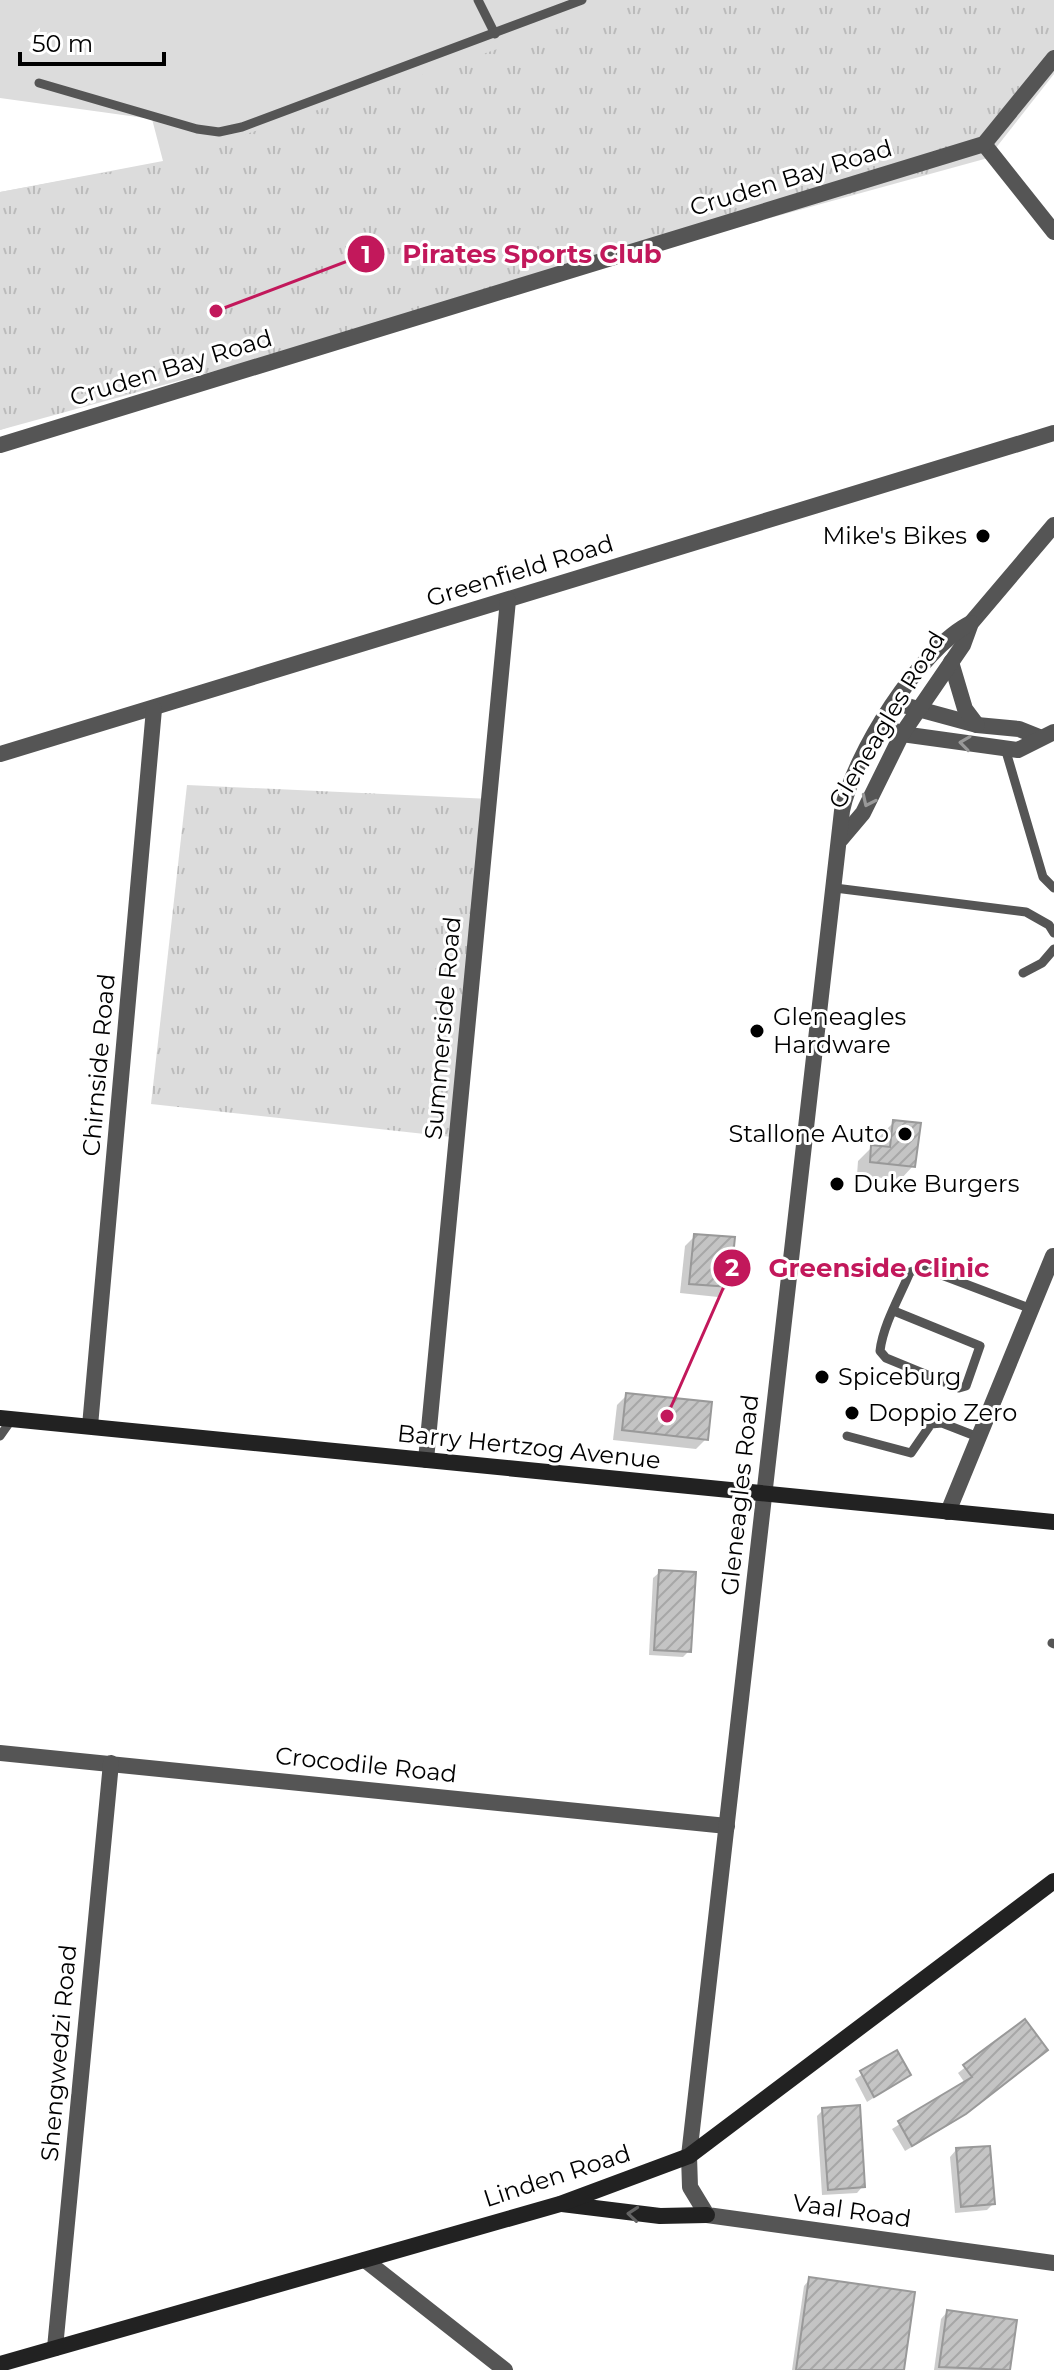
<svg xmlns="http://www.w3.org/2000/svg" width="1054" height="2370" viewBox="0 0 1054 2370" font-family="Montserrat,sans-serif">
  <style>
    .grass { fill: #dcdcdc }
    .park { fill: url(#park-tufts) }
    .shadow { fill: #0003 }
    .building { fill: url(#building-hatch); stroke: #999; stroke-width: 2 }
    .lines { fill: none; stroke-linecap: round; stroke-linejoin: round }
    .service { stroke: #555; stroke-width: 9 }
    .minor { stroke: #555; stroke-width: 16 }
    .tertiary { stroke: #555; stroke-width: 16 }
    .secondary { stroke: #222; stroke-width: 16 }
    .oneway { stroke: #999 }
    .oneway2 { stroke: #646464 }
    .poi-dot { fill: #000; stroke: #fff; stroke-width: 3 }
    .labels { text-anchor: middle; stroke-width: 6; stroke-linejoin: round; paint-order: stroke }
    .street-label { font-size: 24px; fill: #000; stroke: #fff }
    .poi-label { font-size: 24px; fill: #000; stroke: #fff; text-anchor: start }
    .leader { fill: none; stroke: #c2185b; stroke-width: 3 }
    .callout-dot { fill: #c2185b; stroke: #fff; stroke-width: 3 }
    .mark-label { font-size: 24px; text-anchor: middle; font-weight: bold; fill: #fff }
    .callout-label { font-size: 26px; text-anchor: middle; font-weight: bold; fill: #c2185b; stroke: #fff; stroke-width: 6; stroke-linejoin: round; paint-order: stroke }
  </style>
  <defs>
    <pattern id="park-tufts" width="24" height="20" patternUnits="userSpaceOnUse" patternTransform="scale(2)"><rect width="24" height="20" fill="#dcdcdc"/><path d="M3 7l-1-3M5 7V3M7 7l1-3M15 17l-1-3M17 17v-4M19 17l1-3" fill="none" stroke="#bbb"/></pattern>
    <pattern id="building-hatch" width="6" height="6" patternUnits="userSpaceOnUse" patternTransform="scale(2)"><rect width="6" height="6" fill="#c4c4c4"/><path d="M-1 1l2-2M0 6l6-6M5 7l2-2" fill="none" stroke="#a7a7a7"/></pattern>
  </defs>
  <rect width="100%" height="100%" fill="#fff"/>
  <path class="grass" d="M0 0H1054V74L0 430V192L163 161 152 119 0 98Z"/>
  <g class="park">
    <path d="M642 0H1054V74L988 158 0 430V192L164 162Z"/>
    <path d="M187 785 491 799 452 1137 151 1104Z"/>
  </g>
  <g class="shadow">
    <path d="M894 1122 913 1166 900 1180 857 1175 858 1161 872 1147 879 1148 880 1136Z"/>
    <path d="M695 1236 728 1286 718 1297 680 1293 685 1246Z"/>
    <path d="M627 1395 706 1439 696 1449 613 1440 617 1405Z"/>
    <path d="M660 1572 689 1651 683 1657 649 1655 653 1578Z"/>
    <path d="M1024 2021 1039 2056 957 2120 905 2151 892 2129 965 2083 958 2073Z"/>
    <path d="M896 2053 909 2075 867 2102 855 2079Z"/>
    <path d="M823 2110 863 2186 857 2193 822 2195 817 2116Z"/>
    <path d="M956 2150 993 2204 987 2210 955 2213 950 2157Z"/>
    <path d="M810 2279 902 2370H792L804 2286Z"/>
    <path d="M947 2312 1015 2321 1008 2370H934L941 2319Z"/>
  </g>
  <g class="building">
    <path d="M893 1120 921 1123 915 1167 870 1162 871 1145 890 1147Z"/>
    <path d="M694 1234 735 1237 730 1287 689 1284Z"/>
    <path d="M626 1393 712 1402 708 1440 622 1430Z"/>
    <path d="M659 1570 696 1572 691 1652 654 1650Z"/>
    <path d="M1025 2019 1048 2050 966 2114 912 2146 898 2121 972 2077 963 2065Z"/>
    <path d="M897 2050 911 2075 874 2097 860 2071Z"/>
    <path d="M860 2105 865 2187 828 2190 822 2108Z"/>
    <path d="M990 2146 995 2204 961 2207 956 2148Z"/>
    <path d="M809 2277 915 2292 904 2370H796Z"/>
    <path d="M947 2310 1017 2320 1010 2370 939 2367Z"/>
  </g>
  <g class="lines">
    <g class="service">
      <path d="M478 0 495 34"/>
      <path d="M39 83 197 129 219 132 242 127 582 0"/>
      <path d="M1005 748 1043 877 1054 888"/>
      <path d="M835 888 1026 912 1049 925 1054 933"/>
      <path d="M1023 973 1042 963 1054 949"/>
      <path d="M894 1311 980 1346 966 1386 959 1388 886 1358 880 1351C883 1325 900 1296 910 1272L923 1268 1029 1308"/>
      <path d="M0 1436 12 1419"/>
      <path d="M847 1436 911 1453 931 1424 942 1423 978 1437"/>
      <path d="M1052 1643 1054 1644"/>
    </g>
    <g class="minor">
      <path d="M984 144 1054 232"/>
      <path d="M0 445 984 144 1054 58"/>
      <path d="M896 703 977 725 1019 729 1039 737"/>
      <path d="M882 725 902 734 1018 750 1054 732"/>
      <path d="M0 754 1054 433"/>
      <path d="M90 1426 154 709"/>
      <path d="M426 1460 508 600"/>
      <path d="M948 1512 1053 1256"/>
      <path d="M0 1753 727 1826"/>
      <path d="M689 2156 690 2187 707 2215 1054 2263"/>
      <path d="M365 2260 505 2370"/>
      <path d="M55 2348 111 1763"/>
    </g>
    <g class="tertiary">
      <path d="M951 662 965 709 977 725"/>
      <path d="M841 839 863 813 902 734 963 645 971 623 1054 525"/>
      <path d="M689 2156 842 811C853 756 920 648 971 623"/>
    </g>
    <g class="secondary">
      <path d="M0 1418 1054 1522"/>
      <path d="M562 2204 660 2216 707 2215"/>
      <path d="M0 2364 560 2204 689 2156 1054 1881"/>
    </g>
  </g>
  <defs><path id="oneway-chevron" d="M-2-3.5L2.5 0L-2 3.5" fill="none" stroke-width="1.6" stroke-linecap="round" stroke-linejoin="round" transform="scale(2)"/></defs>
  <g class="oneway">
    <use href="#oneway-chevron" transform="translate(965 743) rotate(-172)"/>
    <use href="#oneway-chevron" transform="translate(868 801) rotate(115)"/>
  </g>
  <use class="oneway2" href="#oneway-chevron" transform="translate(633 2214) rotate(-175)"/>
  <g class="poi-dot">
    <circle cx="983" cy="536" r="8"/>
    <circle cx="757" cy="1031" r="8"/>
    <circle cx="905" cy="1134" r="8"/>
    <circle cx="837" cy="1184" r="8"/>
    <circle cx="822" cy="1377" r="8"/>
    <circle cx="852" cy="1413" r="8"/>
  </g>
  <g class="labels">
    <g class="street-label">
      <text transform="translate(791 178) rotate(-17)" y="8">Cruden Bay Road</text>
      <text transform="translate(171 368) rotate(-17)" y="8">Cruden Bay Road</text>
      <text transform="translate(520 571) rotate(-17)" y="8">Greenfield Road</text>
      <text transform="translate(887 720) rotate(-59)" y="8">Gleneagles Road</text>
      <text transform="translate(443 1028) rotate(-85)" y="8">Summerside Road</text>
      <text transform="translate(99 1065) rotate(-85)" y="8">Chirnside Road</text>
      <text transform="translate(529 1447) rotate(6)" y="8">Barry Hertzog Avenue</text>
      <text transform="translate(740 1495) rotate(-84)" y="8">Gleneagles Road</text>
      <text transform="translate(366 1765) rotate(6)" y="8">Crocodile Road</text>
      <text transform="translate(59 2053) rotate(-85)" y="8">Shengwedzi Road</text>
      <text transform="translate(557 2176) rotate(-18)" y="8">Linden Road</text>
      <text transform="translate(852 2211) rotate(8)" y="8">Vaal Road</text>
    </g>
    <g class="poi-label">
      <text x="967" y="544" text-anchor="end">Mike's Bikes</text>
      <text x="773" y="1025">Gleneagles<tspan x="773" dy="28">Hardware</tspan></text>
      <text x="889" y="1142" text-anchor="end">Stallone Auto</text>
      <text x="853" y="1192">Duke Burgers</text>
      <text x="838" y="1385">Spiceburg</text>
      <text x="868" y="1421">Doppio Zero</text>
    </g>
  </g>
  <path class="leader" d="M216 311L366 254M667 1416L732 1268"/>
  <g class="callout-dot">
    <circle cx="216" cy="311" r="8"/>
    <circle cx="667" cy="1416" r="8"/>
    <circle cx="366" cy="254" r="20"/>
    <circle cx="732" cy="1268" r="20"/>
  </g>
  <g class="mark-label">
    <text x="366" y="263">1</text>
    <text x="732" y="1276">2</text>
  </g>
  <g class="callout-label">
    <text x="532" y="263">Pirates Sports Club</text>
    <text x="879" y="1277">Greenside Clinic</text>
  </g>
  <path d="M20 52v12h144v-12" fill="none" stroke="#000000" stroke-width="4"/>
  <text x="32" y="52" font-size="24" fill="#000000" stroke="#ffffff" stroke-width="6" paint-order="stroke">50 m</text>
</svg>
